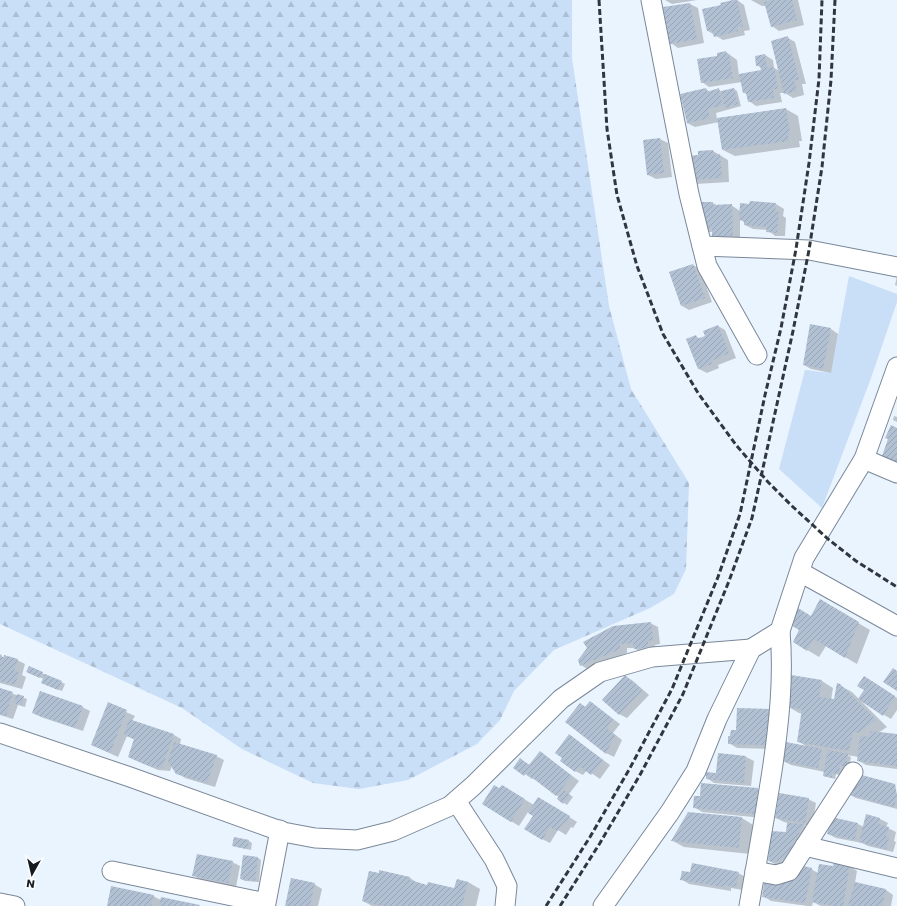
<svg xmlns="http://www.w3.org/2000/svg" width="897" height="906" viewBox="0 0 897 906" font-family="Poppins,sans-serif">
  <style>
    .green { fill: #c9def7 }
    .forest { fill: url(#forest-firs) }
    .shadow { fill: #0003 }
    .building { fill: url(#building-hatch) }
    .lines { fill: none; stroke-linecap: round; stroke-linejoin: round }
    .street-casing { stroke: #7a8899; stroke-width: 21 }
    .street { stroke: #fff; stroke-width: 19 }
    .rail { stroke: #30363d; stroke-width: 3; stroke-dasharray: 6 3; stroke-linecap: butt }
  </style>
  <defs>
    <pattern id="forest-firs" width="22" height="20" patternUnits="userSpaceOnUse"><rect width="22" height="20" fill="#c9def7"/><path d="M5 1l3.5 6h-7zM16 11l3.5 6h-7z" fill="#acbed3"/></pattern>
    <pattern id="building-hatch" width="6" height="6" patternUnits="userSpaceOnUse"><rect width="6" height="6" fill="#b1c0d2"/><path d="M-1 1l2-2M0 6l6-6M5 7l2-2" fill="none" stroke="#97a4b4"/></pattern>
  </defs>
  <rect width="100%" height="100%" fill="#eaf4ff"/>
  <path class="green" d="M849 276 897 294V302L871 378 822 508 779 469 805 370 831 373Z"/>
  <path class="forest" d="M0 0H572V58L609 306 631 389 689 483 686 569 674 594 650 608 554 650 514 691 500 720 477 744 408 780 359 789 313 783 242 749 182 708 0 624Z"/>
  <g class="shadow">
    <path d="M665 0H697L672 4Z"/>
    <path d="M737 0 744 5 750 30 744 31 745 35 723 40 708 31 722 6Z"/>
    <path d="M751 0H798L804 25 779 31 772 26 766 6H762Z"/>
    <path d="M690 4 698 8 704 43 678 48 671 43Z"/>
    <path d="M788 38 795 42 806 84H802L804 95 793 98 785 93H780L782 102 756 106 749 101 748 95 743 92 742 82 709 87 702 82 718 57 726 52 737 60 739 75 762 71 761 68 757 65 765 55 773 60 774 68 780 71Z"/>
    <path d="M706 89 710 92 719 90 722 92 734 89 737 91 741 106 716 113 717 119 786 109 798 116 802 141H799L800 147 735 156 723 150 719 122 695 127 687 123Z"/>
    <path d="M660 139 668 143 672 177 656 179 648 175Z"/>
    <path d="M713 151 728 160 729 182 696 184 687 157 699 156Z"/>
    <path d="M751 202 776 204 784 209 783 216 786 218 785 236H775L768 230 753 229 745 225V223L740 219V240H721L713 236V232H709L701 228 713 203 718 206 731 205 740 211 750 205Z"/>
    <path d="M693 265 700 269 712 302 689 310 682 306Z"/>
    <path d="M897 276V286L895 285Z"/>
    <path d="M718 326 725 330 736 358 718 365 719 368 707 373 699 369 688 340 696 336 700 339 707 336Z"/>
    <path d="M831 329 838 334 831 373 811 369 804 365Z"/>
    <path d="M894 416 897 417V422L893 420Z"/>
    <path d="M821 601 870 630 857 664 826 646 819 657 794 642Z"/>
    <path d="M650 623 658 627 660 644 655 645 656 651 642 653 634 648H627V653L589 670 581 665 588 648Z"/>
    <path d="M0 654 2 655 1 657 17 660 25 664 22 675 26 677 22 689 0 683Z"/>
    <path d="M42 673 65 684 62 691 46 685 44 679 31 674Z"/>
    <path d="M625 676 633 681 649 695 627 718 619 714Z"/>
    <path d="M822 681 833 688 831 700 835 701 839 685 852 692 859 699 872 681 897 698V710L891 719 861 701 887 727 878 733 897 735V769L866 765 859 761V757L847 755 851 757 849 768 844 767 842 776 836 774 835 779 824 776 825 772 791 765 783 761 807 747 798 741 803 714 799 713 787 706Z"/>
    <path d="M0 689 27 699 25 707 18 705 13 719 0 715Z"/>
    <path d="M590 702 620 724 613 733 622 740 614 757 606 753 580 704 586 707Z"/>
    <path d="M108 704 135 716 132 721 174 735 181 739 180 744 216 756 224 760 215 787 185 778 177 773 172 766 170 771 158 770 137 761 129 757 135 740 127 736 118 757 92 745Z"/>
    <path d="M82 707 90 711 83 731 41 717 33 713Z"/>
    <path d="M737 731 776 749 737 748 729 743Z"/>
    <path d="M569 735 610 765 600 779 587 770 583 775 575 771Z"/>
    <path d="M540 752 579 781 569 794 573 797 567 805 564 803 560 798 534 778 532 779 515 767 521 760 530 765Z"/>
    <path d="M746 757 754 761 751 786 714 783 707 778Z"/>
    <path d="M894 785 896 786H894L897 795V809L856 798 848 794Z"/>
    <path d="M502 786 534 805 546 802 577 822 573 828 571 827 566 835 558 830 550 843 542 839 534 815 528 812 519 826 483 804Z"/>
    <path d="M757 789 765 794 763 818 702 812 694 807Z"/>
    <path d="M808 799 816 803 812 827 804 825 811 830 793 861 777 865 769 861 786 833 788 823 784 822 776 818Z"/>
    <path d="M867 815 880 819 888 823 886 827 896 832 894 841 896 842 893 852 868 846 862 843 836 838 828 834 858 824 864 827Z"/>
    <path d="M742 818 753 825 750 854 684 847 673 841Z"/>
    <path d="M249 841 252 843 251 850 237 847 233 845Z"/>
    <path d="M244 856 258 858 261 860 259 882 245 881 241 879Z"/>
    <path d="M232 862 240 866 236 887 201 880 193 875Z"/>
    <path d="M850 866 857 871 855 883 886 890 893 895 891 906H821L813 902 812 906H808L771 901 763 896 811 869 818 873Z"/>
    <path d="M380 871 410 878 419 884 428 886 455 889 457 880 468 882 480 889 476 906H372L363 901Z"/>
    <path d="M691 873H738L746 877 743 890 731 888V891L689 884 681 879Z"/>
    <path d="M314 884 322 889 318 906H286Z"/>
    <path d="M153 896 161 900 198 906H108Z"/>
  </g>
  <g class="building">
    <path d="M733 0H737L743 26 737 27 738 31 714 37 712 30 707 31 702 9 721 5 720 3Z"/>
    <path d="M774 0H792L797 20 771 27 764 2Z"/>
    <path d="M690 3 697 39 670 44 663 7Z"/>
    <path d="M788 36 799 80H794L797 91 784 94 771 41Z"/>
    <path d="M726 51 727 54H729L733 78 701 83 697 59 717 56V53Z"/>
    <path d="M765 54 767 68 774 67 778 89H773L774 98 748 102 746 93H743L739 74 761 70 760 65 756 66 755 56Z"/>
    <path d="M706 88 707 92 719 88 723 105 708 109 710 118 687 123 680 94Z"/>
    <path d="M734 88 738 104 725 108 721 91Z"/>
    <path d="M786 108 790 134 788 135 789 141 722 150 717 118Z"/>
    <path d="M660 138 664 173 647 175 643 140Z"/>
    <path d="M713 150 714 155 720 154 722 178 688 180 686 156 698 155V151Z"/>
    <path d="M750 201 776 203 775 212H779L777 233 766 232 767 227 744 225V221L739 220 740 203 749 204Z"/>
    <path d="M699 202H713V205L732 204 733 236H712V228L700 229Z"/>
    <path d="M693 264 705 298 681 306 669 272Z"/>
    <path d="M810 324 831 328 823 369 803 365Z"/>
    <path d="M718 325 729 353 711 361 712 364 698 369 686 339 696 335 697 339 705 336 703 331Z"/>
    <path d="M891 425 897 428V462L882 456 888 439 885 438Z"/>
    <path d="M820 599 859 622 845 658 814 639 807 651 793 642 799 630 789 624 798 608 811 616Z"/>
    <path d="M651 622 653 640 648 641V647L634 649 633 643 620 644V649L580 666 578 660 587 648 583 642 613 626Z"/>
    <path d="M4 655 18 659 14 671 19 672 15 685 0 681V656L4 657Z"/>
    <path d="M29 666 43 672 40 678 26 672Z"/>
    <path d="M893 668 897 671V691L883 682Z"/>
    <path d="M45 674 62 681 58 690 41 683Z"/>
    <path d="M625 675 642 690 619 715 602 700Z"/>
    <path d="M791 675 822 680 819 697 834 699 837 683 840 684 876 720 858 733 853 731 849 751 797 742 802 709 786 707Z"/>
    <path d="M864 676 895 696 883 716 858 699 864 690 857 686Z"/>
    <path d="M0 688 13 692 6 716 0 714Z"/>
    <path d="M40 691 83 706 75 728 32 713Z"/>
    <path d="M17 694 24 696 21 705 14 703Z"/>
    <path d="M590 701 613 719 606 728 615 735 606 754 565 722 580 703 585 707Z"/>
    <path d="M108 702 127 710 110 753 91 745Z"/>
    <path d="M737 708 770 709 769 745 728 744V736H730L731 730H736Z"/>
    <path d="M129 719 174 734 162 768 149 766 128 757 134 739 124 735Z"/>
    <path d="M870 731 897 734V766L857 761 860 736 870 737Z"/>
    <path d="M569 734 603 760 591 775 579 766 575 772 560 761 562 758 555 753Z"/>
    <path d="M174 742 217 755 207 783 176 774 168 761Z"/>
    <path d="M786 742 822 749 818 768 782 761Z"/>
    <path d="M828 750 848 754 846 767 840 765 839 774 832 773V778L823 776Z"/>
    <path d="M540 751 572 776 556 796 526 773 524 776 513 768 520 758 529 765Z"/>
    <path d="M718 753 746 756 744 783 706 779V772L716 773Z"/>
    <path d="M858 774 895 784 897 796 894 807 847 794Z"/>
    <path d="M701 783 758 788 755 814 693 808 694 796H700Z"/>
    <path d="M494 785 499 788 502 785 525 799 511 822 482 804Z"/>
    <path d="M564 790 570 795 563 804 557 799Z"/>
    <path d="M779 793 809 798 805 823 775 818Z"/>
    <path d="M538 797 570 816 565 824 563 823 558 831 550 827 542 840 524 829 533 816 528 813Z"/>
    <path d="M688 812 742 817 739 848 671 841Z"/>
    <path d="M866 814 880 818 878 824 889 827 886 836 889 837 886 849 859 842Z"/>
    <path d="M831 817 858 823 855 840 827 834Z"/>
    <path d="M787 823 804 824 786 857 775 862 768 861 771 831 786 832Z"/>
    <path d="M234 837 249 840 247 849 232 846Z"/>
    <path d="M197 854 233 861 228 883 192 876Z"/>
    <path d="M243 855 258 857 255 881 240 879Z"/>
    <path d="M692 863 739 872 736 887 724 885 723 887 680 880 682 871 690 872Z"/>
    <path d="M834 863 850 865 843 906H834L812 902 819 864 833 866Z"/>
    <path d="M799 865 812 868 805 903 762 897 764 883 779 885 796 875Z"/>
    <path d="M379 870 410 877V880L427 885 428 882 454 888 457 879 468 882 462 906H382L362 901 369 871 379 873Z"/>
    <path d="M291 878 315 883 310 906H285Z"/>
    <path d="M855 882 886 889 882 906H848Z"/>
    <path d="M111 886 154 895 151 906H107Z"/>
    <path d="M161 897 200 905 199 906H159Z"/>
  </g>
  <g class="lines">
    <defs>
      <g id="street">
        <path d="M651 0 689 194 707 266 757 355"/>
        <path d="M702 246 809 250 897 267"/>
        <path d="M864 459 897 473"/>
        <path d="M800 572 897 626"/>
        <path d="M0 733 130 777 283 832 315 838 357 840 393 831 450 806 473 786 561 699 600 672 652 657 751 649"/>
        <path d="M456 801 494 859 507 886 505 906"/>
        <path d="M805 846 897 868"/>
        <path d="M112 871 266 903 280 830"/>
        <path d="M755 871 776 875 789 871 853 772"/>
        <path d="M0 903 15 906"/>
        <path d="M603 906 670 812 696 771 717 719 751 649 780 631 804 558 864 459 897 367"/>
        <path d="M749 906C757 861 765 816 772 771 779 724 784 678 780 631"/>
      </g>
    </defs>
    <use href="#street" class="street-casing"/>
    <use href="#street" class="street"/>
    <g class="rail">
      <path d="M599 0 607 129 617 195 637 266 663 334 698 393 736 445 768 482 792 506 828 539 856 561 897 587"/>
      <path d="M546 906 590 837 630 768 672 689 718 577 740 514 765 395 781 328 796 249 809 163 819 79 822 0"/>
      <path d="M560 906 600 843 641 773 683 694 729 581 752 518 793 331 809 250 822 167 831 80 835 0"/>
    </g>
  </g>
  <g transform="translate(32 874) rotate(188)" stroke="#ffffff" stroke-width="3" paint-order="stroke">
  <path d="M0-3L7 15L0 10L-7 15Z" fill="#151b21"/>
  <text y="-6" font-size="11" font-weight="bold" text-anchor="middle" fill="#151b21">N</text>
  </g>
</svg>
